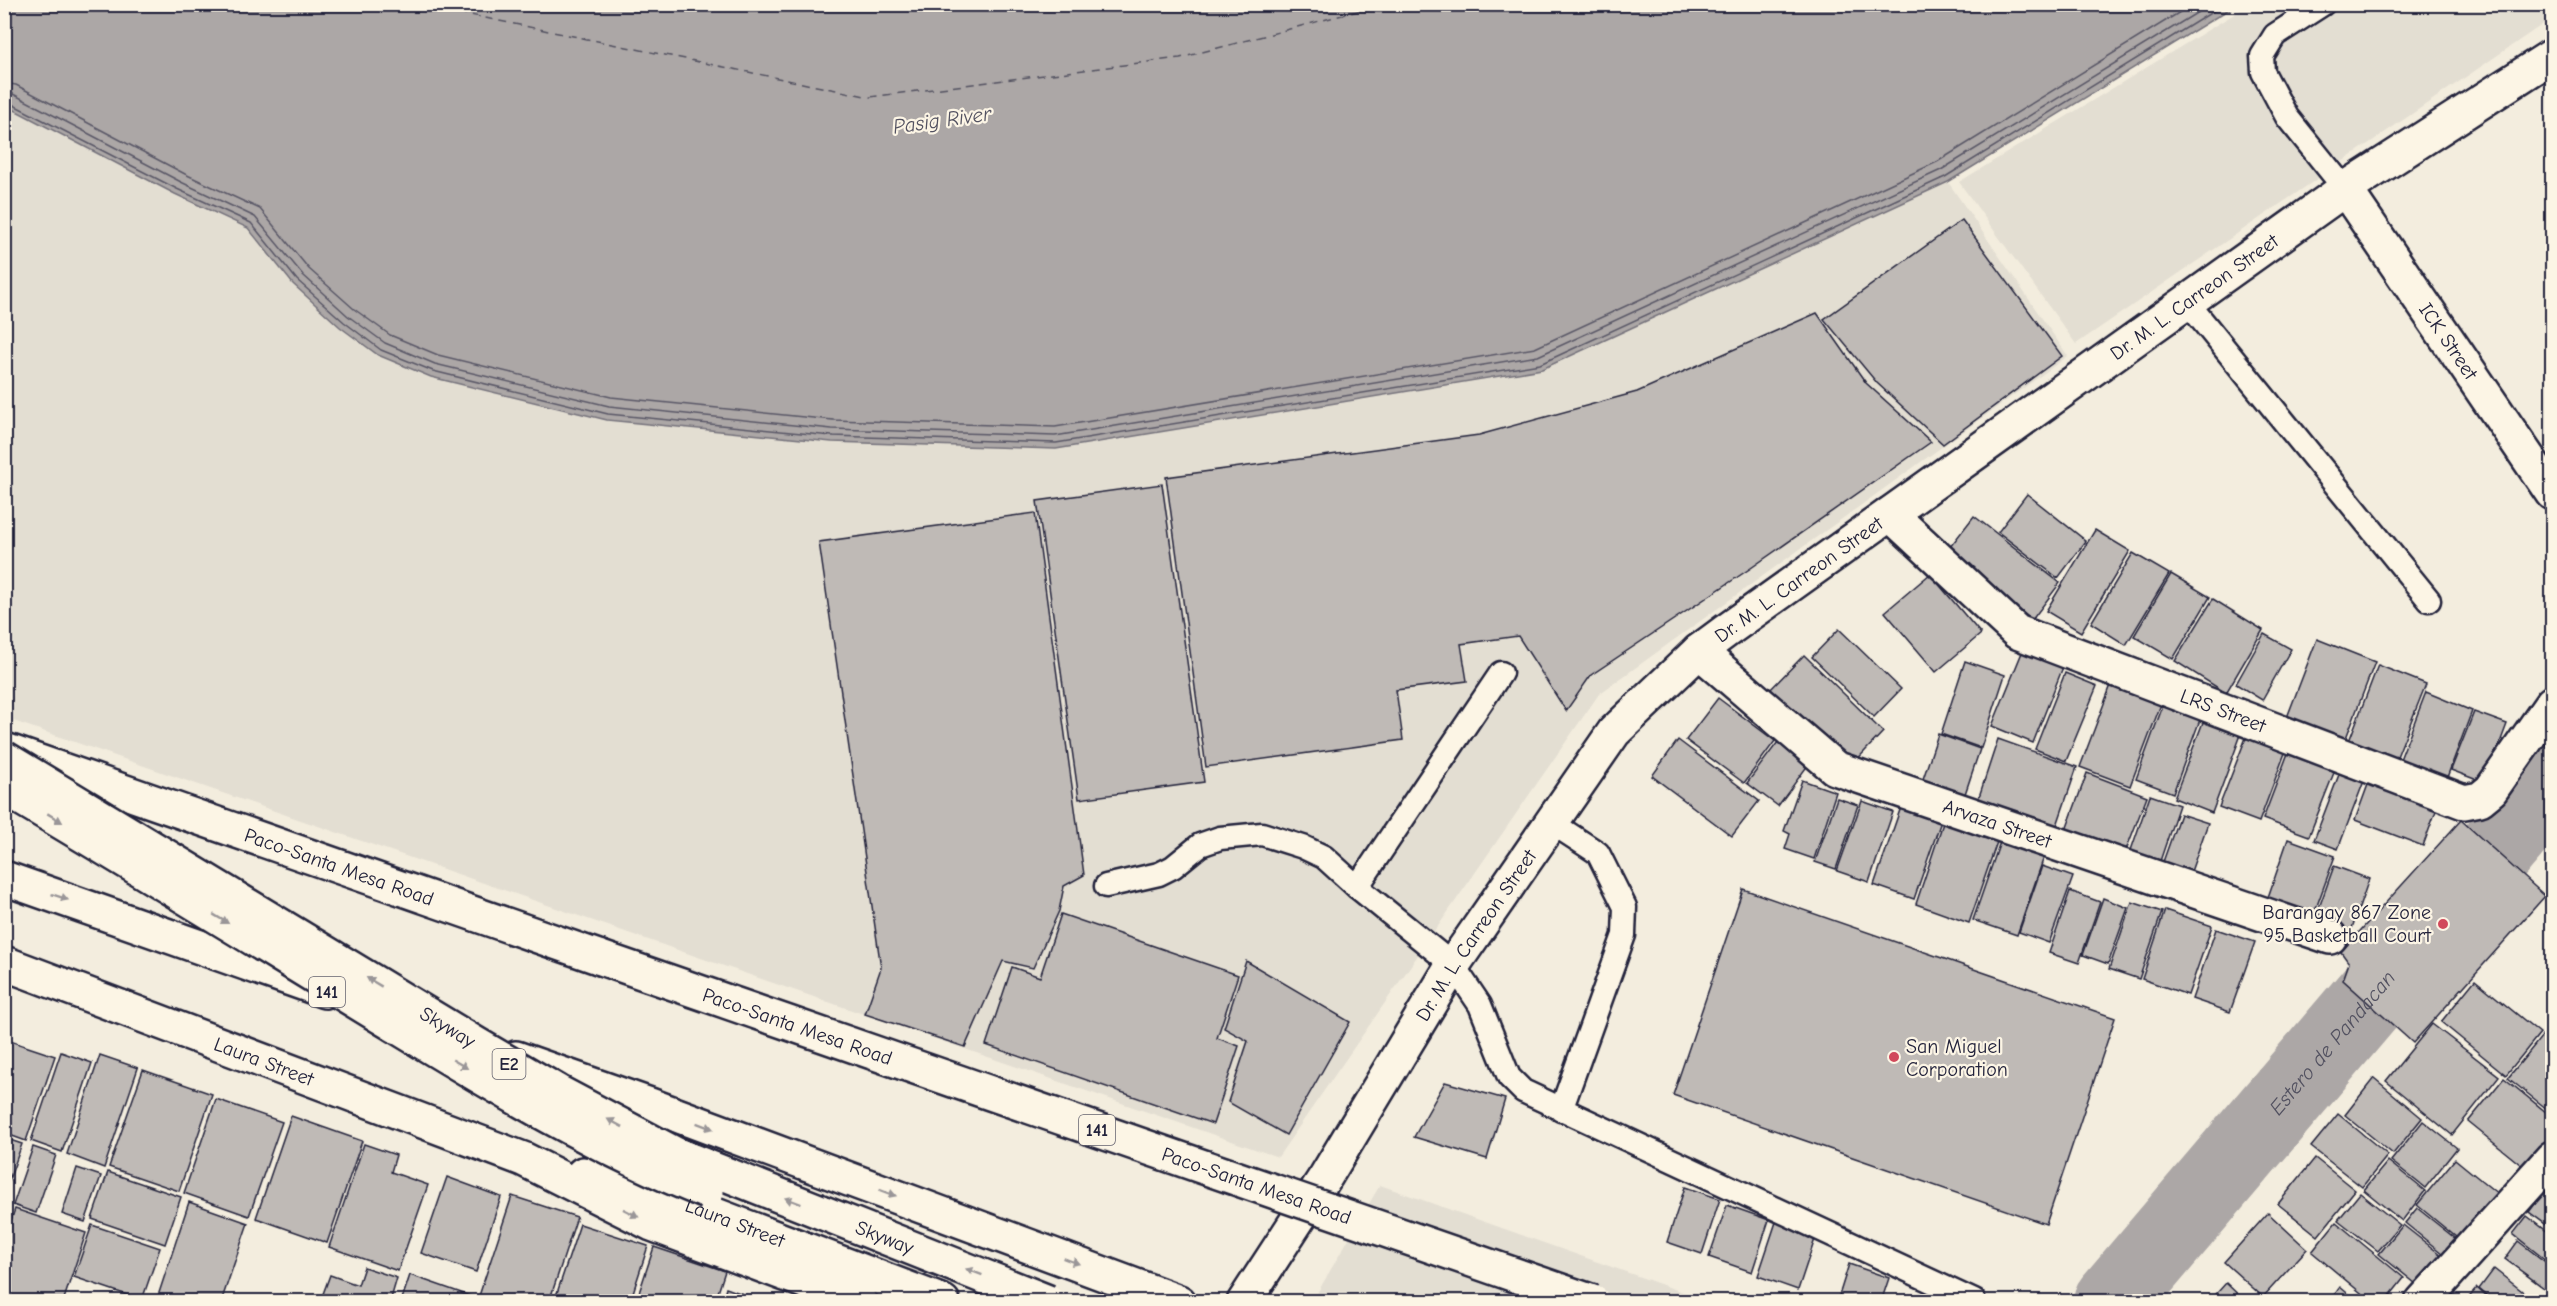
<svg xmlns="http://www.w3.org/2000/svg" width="2557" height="1306" viewBox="0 0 2557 1306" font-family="'Comic Neue',sans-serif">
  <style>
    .built { fill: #e3ded2 }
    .water { fill: #aca7a6; stroke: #75727b; stroke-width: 1.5 }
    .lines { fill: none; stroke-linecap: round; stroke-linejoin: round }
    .shore { stroke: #595766; stroke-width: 1.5 }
    .river { stroke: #aca7a6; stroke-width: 78 }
    .ferry { stroke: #525160; stroke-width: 1.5; stroke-dasharray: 8 6; stroke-linecap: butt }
    .building { fill: #bfbab6; stroke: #22223b; stroke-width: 1.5 }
    .lane-casing { stroke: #22223b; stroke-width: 27 }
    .street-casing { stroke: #22223b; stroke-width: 38 }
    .secondary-casing { stroke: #22223b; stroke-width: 38 }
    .primary-casing { stroke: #22223b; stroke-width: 38 }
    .lane { stroke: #fcf5e5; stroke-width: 22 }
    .street { stroke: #fcf5e5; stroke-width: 33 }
    .secondary { stroke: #fcf5e5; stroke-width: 33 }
    .primary { stroke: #fcf5e5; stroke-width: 33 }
    .primary-bridge-casing { stroke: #22223b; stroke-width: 38; stroke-linecap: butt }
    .highway-bridge-casing { stroke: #22223b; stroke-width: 38; stroke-linecap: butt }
    .primary-bridge { stroke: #fcf5e5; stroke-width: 33 }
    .highway-bridge { stroke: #fcf5e5; stroke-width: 33 }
    .oneway { fill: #9a9698 }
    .poi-dot { fill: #d1495b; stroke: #fcf5e5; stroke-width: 2 }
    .labels { text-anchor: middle; stroke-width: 4.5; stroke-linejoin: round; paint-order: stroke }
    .shield { fill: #fcf5e5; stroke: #63616e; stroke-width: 1.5 }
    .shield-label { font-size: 18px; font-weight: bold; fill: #22223b }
    .street-label { font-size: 20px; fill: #22223b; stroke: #fcf5e5 }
    .poi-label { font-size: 20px; fill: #22223b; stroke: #fcf5e5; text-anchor: end }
    .water-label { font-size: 21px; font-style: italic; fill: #525160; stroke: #fcf5e5 }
  </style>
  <rect width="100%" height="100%" fill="#f3edde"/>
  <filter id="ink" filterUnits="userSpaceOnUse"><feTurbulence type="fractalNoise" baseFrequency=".0167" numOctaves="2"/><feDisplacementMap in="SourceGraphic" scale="12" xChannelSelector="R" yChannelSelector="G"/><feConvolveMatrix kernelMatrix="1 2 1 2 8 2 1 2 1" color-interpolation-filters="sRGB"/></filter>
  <g filter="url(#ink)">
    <g class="built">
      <path d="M2249 5H2552V18L2076 344 1959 182Z"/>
      <path d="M5 105 175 194 248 228 293 284 340 327 431 377 607 420 832 442 1542 369 1948 182 2068 356 1599 694 1278 1157 5 718Z"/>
      <path d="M1380 1185 1708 1301 1312 1302Z"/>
    </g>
    <path class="water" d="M4 5 5 4 2236 5 1948 182 1542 369 1056 449 832 442 607 420 431 377 378 355 340 327 293 284 248 228 175 194 5 105Z"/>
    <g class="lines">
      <g class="shore">
        <path d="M4 83 16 85 185 174 260 209 309 269 354 309 390 335 438 355 611 397 833 420 1055 427 1535 348 1937 162 2193 4"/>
        <path d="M4 92 13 94 181 182 255 217 303 275 348 316 385 343 435 364 609 406 832 429 1055 436 1538 356 1941 170 2211 4"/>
        <path d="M4 100 177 189 251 223 297 280 344 322 381 350 433 371 608 414 832 436 1056 443 1540 364 1945 177 2225 4"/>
      </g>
      <path class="river" id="s1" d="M2112 1302 2552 784"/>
      <path class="ferry" d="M417 4 870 97 1180 58 1384 4"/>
    </g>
    <g class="building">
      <path d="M1962 220 2062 356 1943 444 1877 383 1824 319Z"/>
      <path d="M1817 313 1866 383 1931 442 1751 568 1591 675 1566 711 1518 636 1461 644 1467 681 1396 690 1403 740 1206 767 1166 477 1479 435 1637 392Z"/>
      <path d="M1162 484 1204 782 1079 799 1037 501Z"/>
      <path d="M2027 494 2086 541 2058 578 1998 532Z"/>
      <path d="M1035 513 1084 875 1064 886 1059 911 1033 968 1003 961 965 1047 865 1014 881 968 819 542Z"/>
      <path d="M1974 516 2060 583 2032 620 1946 552Z"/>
      <path d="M2095 530 2130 551 2081 632 2046 611Z"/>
      <path d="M2133 553 2169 574 2126 645 2091 623Z"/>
      <path d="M1930 574 1981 634 1936 672 1885 612Z"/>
      <path d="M2171 574 2210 597 2173 659 2134 636Z"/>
      <path d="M2213 599 2263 630 2226 693 2175 661Z"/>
      <path d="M1839 629 1901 689 1874 717 1812 657Z"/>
      <path d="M2264 634 2291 649 2262 700 2236 684Z"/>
      <path d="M2317 639 2375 662 2344 743 2286 720Z"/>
      <path d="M2023 650 2063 667 2033 743 1992 726Z"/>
      <path d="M1804 655 1883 732 1848 769 1768 692Z"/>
      <path d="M1965 661 2005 675 1981 748 1941 734Z"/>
      <path d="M2378 665 2426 684 2396 759 2349 741Z"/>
      <path d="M2065 673 2097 686 2066 761 2035 749Z"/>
      <path d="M2111 685 2161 704 2130 786 2080 767Z"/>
      <path d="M2168 692 2205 706 2173 793 2136 779Z"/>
      <path d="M2426 692 2472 711 2446 780 2399 762Z"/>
      <path d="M1718 698 1775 741 1744 783 1686 740Z"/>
      <path d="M2474 712 2507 724 2485 783 2451 770Z"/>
      <path d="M2205 717 2242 732 2212 813 2174 798Z"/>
      <path d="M2249 730 2288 745 2259 822 2219 807Z"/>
      <path d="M1784 734 1814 757 1778 806 1747 783Z"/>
      <path d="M1938 734 1980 749 1961 806 1919 791Z"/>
      <path d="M1998 739 2077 767 2052 840 1974 812Z"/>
      <path d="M1678 740 1759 801 1732 836 1652 776Z"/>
      <path d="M2290 748 2337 765 2309 836 2263 819Z"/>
      <path d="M2373 771 2441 797 2423 846 2355 820Z"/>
      <path d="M2340 772 2364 781 2338 849 2314 840Z"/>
      <path d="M2087 773 2147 796 2121 863 2062 841Z"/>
      <path d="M1802 780 1836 792 1814 859 1785 849 1790 834 1784 831Z"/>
      <path d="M2150 795 2179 805 2158 867 2129 856Z"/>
      <path d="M1837 798 1858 805 1836 869 1815 862Z"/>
      <path d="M1862 801 1893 812 1869 882 1837 871Z"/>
      <path d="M1901 807 1941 821 1914 899 1874 885Z"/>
      <path d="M2180 814 2208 823 2187 883 2159 873Z"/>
      <path d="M1944 820 1998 839 1969 923 1916 904Z"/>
      <path d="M2461 820 2545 896 2413 1043 2343 980 2349 963 2341 952Z"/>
      <path d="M2288 839 2335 856 2311 922 2265 906Z"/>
      <path d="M2000 842 2044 857 2017 935 1973 920Z"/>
      <path d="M2042 866 2073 877 2049 943 2019 932Z"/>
      <path d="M2334 866 2369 879 2351 931 2315 919Z"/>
      <path d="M1743 889 2115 1018 2046 1224 1673 1095Z"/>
      <path d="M2070 891 2100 902 2079 963 2049 953Z"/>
      <path d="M2103 898 2128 908 2108 964 2083 955Z"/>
      <path d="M2132 902 2162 912 2139 979 2109 969Z"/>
      <path d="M2165 910 2212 926 2188 995 2142 979Z"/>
      <path d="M1061 914 1238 975 1217 1038 1239 1046 1213 1124 986 1045 1012 967 1040 977Z"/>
      <path d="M2216 929 2255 942 2230 1012 2192 999Z"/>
      <path d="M1246 961 1350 1022 1286 1135 1228 1102 1248 1041 1224 1028Z"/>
      <path d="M2475 980 2540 1033 2506 1075 2441 1022Z"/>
      <path d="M2432 1024 2499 1076 2452 1135 2386 1081Z"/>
      <path d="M2542 1036 2552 1044V1113L2508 1078Z"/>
      <path d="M4 1039 55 1056 26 1141 4 1133Z"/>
      <path d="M61 1052 92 1063 62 1152 31 1141Z"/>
      <path d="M100 1055 138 1068 104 1168 67 1154Z"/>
      <path d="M143 1070 212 1094 179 1191 109 1167Z"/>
      <path d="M2374 1078 2422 1118 2393 1154 2345 1115Z"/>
      <path d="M2504 1078 2552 1117V1135L2526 1169 2468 1122Z"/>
      <path d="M1445 1082 1505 1099 1487 1159 1414 1137Z"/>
      <path d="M216 1099 282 1122 249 1216 184 1193Z"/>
      <path d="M2338 1114 2388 1155 2362 1187 2311 1147Z"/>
      <path d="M291 1116 362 1141 327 1243 256 1218Z"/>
      <path d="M2423 1121 2457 1148 2425 1188 2391 1161Z"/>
      <path d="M4 1138 22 1144 4 1194Z"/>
      <path d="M364 1144 396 1155 391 1172 428 1185 398 1271 329 1247Z"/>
      <path d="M33 1147 56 1155 36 1213 13 1205Z"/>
      <path d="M2315 1158 2355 1190 2318 1236 2278 1204Z"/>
      <path d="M2455 1159 2504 1199 2467 1246 2417 1205Z"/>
      <path d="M2388 1161 2425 1191 2402 1221 2364 1190Z"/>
      <path d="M77 1168 101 1176 85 1222 62 1214Z"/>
      <path d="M108 1172 181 1197 165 1244 92 1219Z"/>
      <path d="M447 1177 501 1197 476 1272 421 1253Z"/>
      <path d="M2552 1181V1229L2529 1212Z"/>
      <path d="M1685 1187 1720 1199 1702 1254 1667 1242Z"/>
      <path d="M2360 1193 2400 1225 2378 1251 2338 1220Z"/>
      <path d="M512 1196 577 1217 549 1302H496L479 1296Z"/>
      <path d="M189 1202 248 1223 221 1302H156Z"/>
      <path d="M1727 1205 1769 1220 1752 1272 1709 1257Z"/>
      <path d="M2417 1208 2461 1243 2448 1258 2405 1223Z"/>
      <path d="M15 1209 86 1233 63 1302H4V1240Z"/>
      <path d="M2268 1213 2307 1249 2263 1297 2224 1262Z"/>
      <path d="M2527 1216 2552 1235V1265L2513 1234Z"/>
      <path d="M1776 1222 1816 1236 1798 1290 1758 1276Z"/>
      <path d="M2336 1222 2404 1278 2385 1302H2372L2312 1252Z"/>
      <path d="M580 1224 648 1246 630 1302H554Z"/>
      <path d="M92 1225 160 1248 142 1300 74 1277Z"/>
      <path d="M2403 1225 2450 1262 2426 1292 2379 1254Z"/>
      <path d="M2518 1241 2552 1267V1294L2505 1259Z"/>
      <path d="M654 1247 725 1271 715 1302H636Z"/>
      <path d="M1849 1264 1889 1278 1881 1302H1837Z"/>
      <path d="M364 1267 397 1278 390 1302H320L330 1275 358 1285Z"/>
      <path d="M2494 1269 2536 1302H2495L2479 1289Z"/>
      <path d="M410 1275 470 1296 469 1302H401Z"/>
      <path d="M2226 1283 2246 1302H2209Z"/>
      <path d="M2340 1287 2358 1302H2329Z"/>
      <path d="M726 1288 760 1300V1302H722Z"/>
      <path d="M2477 1288 2492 1302H2465Z"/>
    </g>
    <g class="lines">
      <defs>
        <g id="lane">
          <path d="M2323 4 2275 35 2262 56 2263 72 2287 117 2345 189"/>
          <path d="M2187 302 2429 600"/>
          <path d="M1552 823 1598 853 1625 907 1624 935 1561 1110"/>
          <path d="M1106 886 1159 874 1173 867 1200 845 1220 838 1262 834 1303 847 1324 857 1357 887 1453 965 1480 1005 1509 1077 1523 1091 1974 1301"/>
          <path d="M1357 887 1501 673"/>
        </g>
        <g id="street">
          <path id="s2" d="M2345 189 2552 493"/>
          <path id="s3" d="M1890 514 2017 632 2464 802 2480 799 2491 790 2552 703"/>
          <path id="s4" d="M1699 651 1835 768 2330 937"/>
          <path d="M2422 1302 2552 1158"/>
        </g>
        <g id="secondary">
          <path id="s5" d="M4 963 523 1159 652 1224 860 1302"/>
          <path id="s6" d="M583 1174 663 1195 943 1302"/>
          <path id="s7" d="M1244 1302 1326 1176 1453 965 1614 732 1699 651 1726 631 2345 189 2552 56"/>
        </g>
        <g id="primary">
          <path id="s8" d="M5 750 601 958"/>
          <path d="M4 878 325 991"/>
          <path d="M516 1058 650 1105 1179 1302"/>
        </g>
      </defs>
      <use href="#lane" class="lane-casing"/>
      <use href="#street" class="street-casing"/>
      <use href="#secondary" class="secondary-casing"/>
      <use href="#primary" class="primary-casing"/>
      <use href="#lane" class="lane"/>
      <use href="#street" class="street"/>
      <use href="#secondary" class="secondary"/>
      <use href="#primary" class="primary"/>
      <defs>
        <g id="primary-bridge">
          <path id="s9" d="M601 958 1593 1302"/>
        </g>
        <g id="highway-bridge">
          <path id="s10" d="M4 758 476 1044 558 1092 675 1154 1048 1302"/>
          <path d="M4 788C133 864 260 943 388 1021 490 1083 595 1148 707 1192"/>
        </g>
      </defs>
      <use href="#primary-bridge" class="primary-bridge-casing"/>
      <use href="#highway-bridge" class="highway-bridge-casing"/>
      <use href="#primary-bridge" class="primary-bridge"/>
      <use href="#highway-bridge" class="highway-bridge"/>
    </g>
    <defs><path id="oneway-solid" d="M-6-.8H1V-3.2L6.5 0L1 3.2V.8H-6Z" transform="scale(1.5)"/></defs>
    <g class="oneway">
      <use href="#oneway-solid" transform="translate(55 818) rotate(31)"/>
      <use href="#oneway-solid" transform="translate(60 897) rotate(19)"/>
      <use href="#oneway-solid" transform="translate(221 919) rotate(31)"/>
      <use href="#oneway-solid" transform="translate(374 982) rotate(-149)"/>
      <use href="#oneway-solid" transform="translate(460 1064) rotate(30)"/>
      <use href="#oneway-solid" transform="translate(615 1123) rotate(-152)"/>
      <use href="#oneway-solid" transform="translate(705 1126) rotate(20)"/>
      <use href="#oneway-solid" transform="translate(888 1193) rotate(20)"/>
      <use href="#oneway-solid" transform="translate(793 1201) rotate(-159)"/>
      <use href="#oneway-solid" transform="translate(631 1213) rotate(27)"/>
      <use href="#oneway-solid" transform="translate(1071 1261) rotate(20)"/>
      <use href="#oneway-solid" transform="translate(974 1272) rotate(-159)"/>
    </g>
  </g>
  <g class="poi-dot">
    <circle cx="2443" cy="924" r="6"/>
    <circle cx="1894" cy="1057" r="6"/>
  </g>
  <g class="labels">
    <g class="shield">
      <rect x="309" y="977" width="36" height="30" rx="4.5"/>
      <rect x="492.5" y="1049" width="33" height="30" rx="4.5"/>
      <rect x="1079" y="1115" width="36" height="30" rx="4.5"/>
    </g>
    <g class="shield-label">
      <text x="327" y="998">141</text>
      <text x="509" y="1070">E2</text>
      <text x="1097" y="1136">141</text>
    </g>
    <g class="street-label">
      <text dy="7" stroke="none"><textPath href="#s7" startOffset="1406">Dr. M. L. Carreon Street</textPath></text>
      <text dy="7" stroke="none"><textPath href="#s2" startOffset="184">ICK Street</textPath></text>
      <text dy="7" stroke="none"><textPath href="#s7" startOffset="920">Dr. M. L. Carreon Street</textPath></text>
      <text dy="7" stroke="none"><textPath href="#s3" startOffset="394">LRS Street</textPath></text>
      <text dy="7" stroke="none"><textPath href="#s4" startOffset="351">Arvaza Street</textPath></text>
      <text dy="7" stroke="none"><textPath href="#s8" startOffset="354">Paco-Santa Mesa Road</textPath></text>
      <text dy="7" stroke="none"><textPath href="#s7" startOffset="434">Dr. M. L. Carreon Street</textPath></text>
      <text dy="7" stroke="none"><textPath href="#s9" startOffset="208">Paco-Santa Mesa Road</textPath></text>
      <text dy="7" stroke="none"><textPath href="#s10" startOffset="519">Skyway</textPath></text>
      <text dy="7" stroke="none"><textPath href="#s5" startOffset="278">Laura Street</textPath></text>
      <text dy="7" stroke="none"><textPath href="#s9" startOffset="694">Paco-Santa Mesa Road</textPath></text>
      <text dy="7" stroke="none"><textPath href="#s6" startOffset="160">Laura Street</textPath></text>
      <text dy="7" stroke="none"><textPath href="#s10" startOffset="1005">Skyway</textPath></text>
    </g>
    <g class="poi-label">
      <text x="2431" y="919">Barangay 867 Zone<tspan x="2431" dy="23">95 Basketball Court</tspan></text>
      <text x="1906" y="1053" text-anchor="start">San Miguel<tspan x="1906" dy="23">Corporation</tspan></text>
    </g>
    <g class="water-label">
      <text transform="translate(942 120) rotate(-8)" y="7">Pasig River</text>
      <text dy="7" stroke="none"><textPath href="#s1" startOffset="340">Estero de Pandacan</textPath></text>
    </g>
  </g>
  <rect width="2557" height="1306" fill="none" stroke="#fcf5e5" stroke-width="24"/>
  <rect x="12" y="12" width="2533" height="1282" fill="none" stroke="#22223b" stroke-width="2" filter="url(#ink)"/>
</svg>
